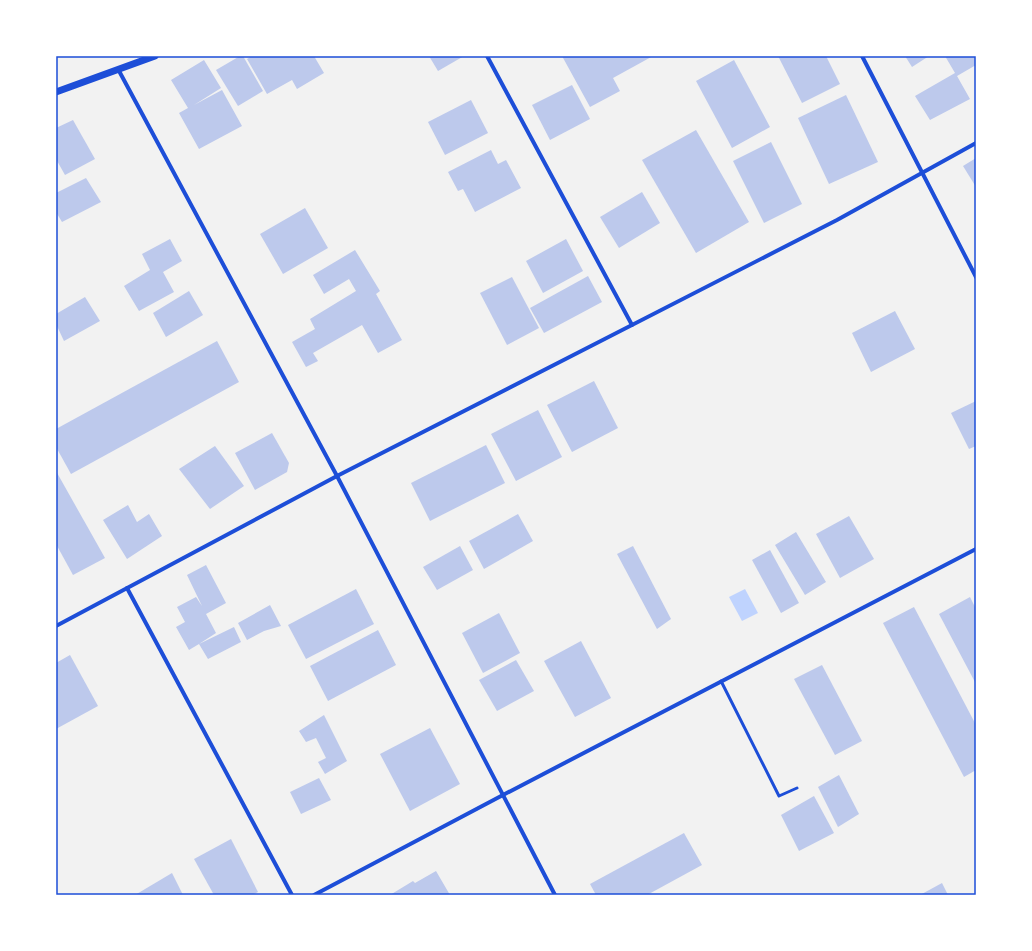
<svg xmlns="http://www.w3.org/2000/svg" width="1032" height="951" viewBox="0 0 1032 951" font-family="Spectral,serif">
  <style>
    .water { fill: #bfd3fe }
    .building { fill: #bdc9ec }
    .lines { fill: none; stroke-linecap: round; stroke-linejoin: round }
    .service { stroke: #1d4ed8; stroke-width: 3 }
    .minor { stroke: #1d4ed8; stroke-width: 4 }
    .tertiary { stroke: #1d4ed8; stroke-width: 7 }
    .neatline { fill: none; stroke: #1d4ed8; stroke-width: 1.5 }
  </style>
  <rect width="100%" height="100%" fill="#f2f2f2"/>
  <path class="water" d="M745 589 758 613 742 621 729 597Z"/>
  <g class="building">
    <path d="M240 56H243L263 91 238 106 216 70Z"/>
    <path d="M252 56H314L324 73 297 89 292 80 267 94 247 59Z"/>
    <path d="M429 56H464L438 71Z"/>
    <path d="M562 56H653L613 78 620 91 590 107Z"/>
    <path d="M778 56H826L840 84 802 103Z"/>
    <path d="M905 56H929L912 67Z"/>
    <path d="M945 56H976V65L957 76 970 99 930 120 915 96 955 73Z"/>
    <path d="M204 60 221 88 194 105 222 90 242 126 199 149 179 113 188 108 171 80Z"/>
    <path d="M734 60 770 127 732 148 696 81Z"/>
    <path d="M572 85 590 119 550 140 532 105Z"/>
    <path d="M846 95 878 162 829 184 798 118Z"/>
    <path d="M471 100 488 133 445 155 428 122Z"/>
    <path d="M73 120 95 159 65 175 56 159V128Z"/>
    <path d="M696 130 749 222 696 253 642 160Z"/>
    <path d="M771 142 802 204 764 223 733 161Z"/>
    <path d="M491 150 498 164 506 160 521 188 475 212 463 189 458 191 448 172Z"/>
    <path d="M976 158V187L963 166Z"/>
    <path d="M86 178 101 202 62 222 56 212V193Z"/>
    <path d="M642 192 660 223 619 248 600 217Z"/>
    <path d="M305 208 328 248 283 274 260 234Z"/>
    <path d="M170 239 182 261 163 272 174 292 139 311 124 286 150 270 142 254Z"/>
    <path d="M566 239 583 271 543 293 526 261Z"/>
    <path d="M355 250 380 291 376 294 402 340 378 353 362 325 313 353 318 361 306 367 292 342 315 329 310 319 356 291 349 279 324 294 313 275Z"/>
    <path d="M588 276 602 302 544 333 530 308Z"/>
    <path d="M512 277 539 328 507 345 480 293Z"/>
    <path d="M189 291 203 315 166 337 153 313Z"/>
    <path d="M85 297 100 321 64 341 56 324V314Z"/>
    <path d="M895 311 915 349 871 372 852 333Z"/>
    <path d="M217 341 239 382 71 474 56 447V429Z"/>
    <path d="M594 381 618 428 572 452 547 405Z"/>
    <path d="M976 401V446L969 449 951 413Z"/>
    <path d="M538 410 562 457 516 481 491 434Z"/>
    <path d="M272 433 289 463 287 472 255 490 235 453Z"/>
    <path d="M486 445 505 483 430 521 411 483Z"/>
    <path d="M215 446 244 486 210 509 179 469Z"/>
    <path d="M56 471 105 558 73 575 56 544Z"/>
    <path d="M128 505 137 522 149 514 162 536 127 559 103 520Z"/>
    <path d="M518 514 533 541 484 569 469 541Z"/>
    <path d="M849 516 874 559 840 578 816 534Z"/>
    <path d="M796 532 826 582 805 595 775 545Z"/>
    <path d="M460 546 473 570 437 590 423 567Z"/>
    <path d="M633 546 671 619 657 629 617 554Z"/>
    <path d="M770 550 799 603 781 613 752 560Z"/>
    <path d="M206 565 226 603 206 614 216 633 199 644 234 627 241 642 208 659 199 644 189 650 176 627 185 622 177 607 196 597 202 606 187 575Z"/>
    <path d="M356 589 374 624 306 659 288 625Z"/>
    <path d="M970 597 976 609V684L939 614Z"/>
    <path d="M270 605 281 626 264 631 247 640 238 623Z"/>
    <path d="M914 607 976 725V770L964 777 883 623Z"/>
    <path d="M499 613 520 653 483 673 462 633Z"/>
    <path d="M378 630 396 665 328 701 310 666Z"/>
    <path d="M581 641 611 698 575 717 544 661Z"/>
    <path d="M70 655 98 706 56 729V663Z"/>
    <path d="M516 660 534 691 497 711 479 680Z"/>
    <path d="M822 665 862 741 835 755 794 679Z"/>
    <path d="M324 715 347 761 325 774 318 762 326 758 316 738 306 742 299 731Z"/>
    <path d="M430 728 460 784 410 811 380 754Z"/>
    <path d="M839 775 859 814 838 827 818 787Z"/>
    <path d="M319 778 331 800 301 814 290 792Z"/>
    <path d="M814 796 834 833 799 851 781 815Z"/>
    <path d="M684 833 702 865 647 895H596L590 884Z"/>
    <path d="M231 839 258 892 252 895H214L194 859Z"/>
    <path d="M436 871 450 895H390L413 881 415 883Z"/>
    <path d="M172 873 183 895H135Z"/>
    <path d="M942 883 948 895H920Z"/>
  </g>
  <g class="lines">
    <path class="service" d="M721 681 779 796 797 788"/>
    <g class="minor">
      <path d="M487 56 632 325"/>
      <path d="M862 56 976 277"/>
      <path d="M118 69 337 476 555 895"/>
      <path d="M127 588 292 895"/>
      <path d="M56 626 337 476 837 220 976 143"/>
      <path d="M314 895 503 795 976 549"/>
    </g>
    <path class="tertiary" d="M56 92 155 56"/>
  </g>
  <rect width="1032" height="951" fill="none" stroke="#ffffff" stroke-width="114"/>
  <rect x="57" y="57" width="918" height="837" class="neatline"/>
</svg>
